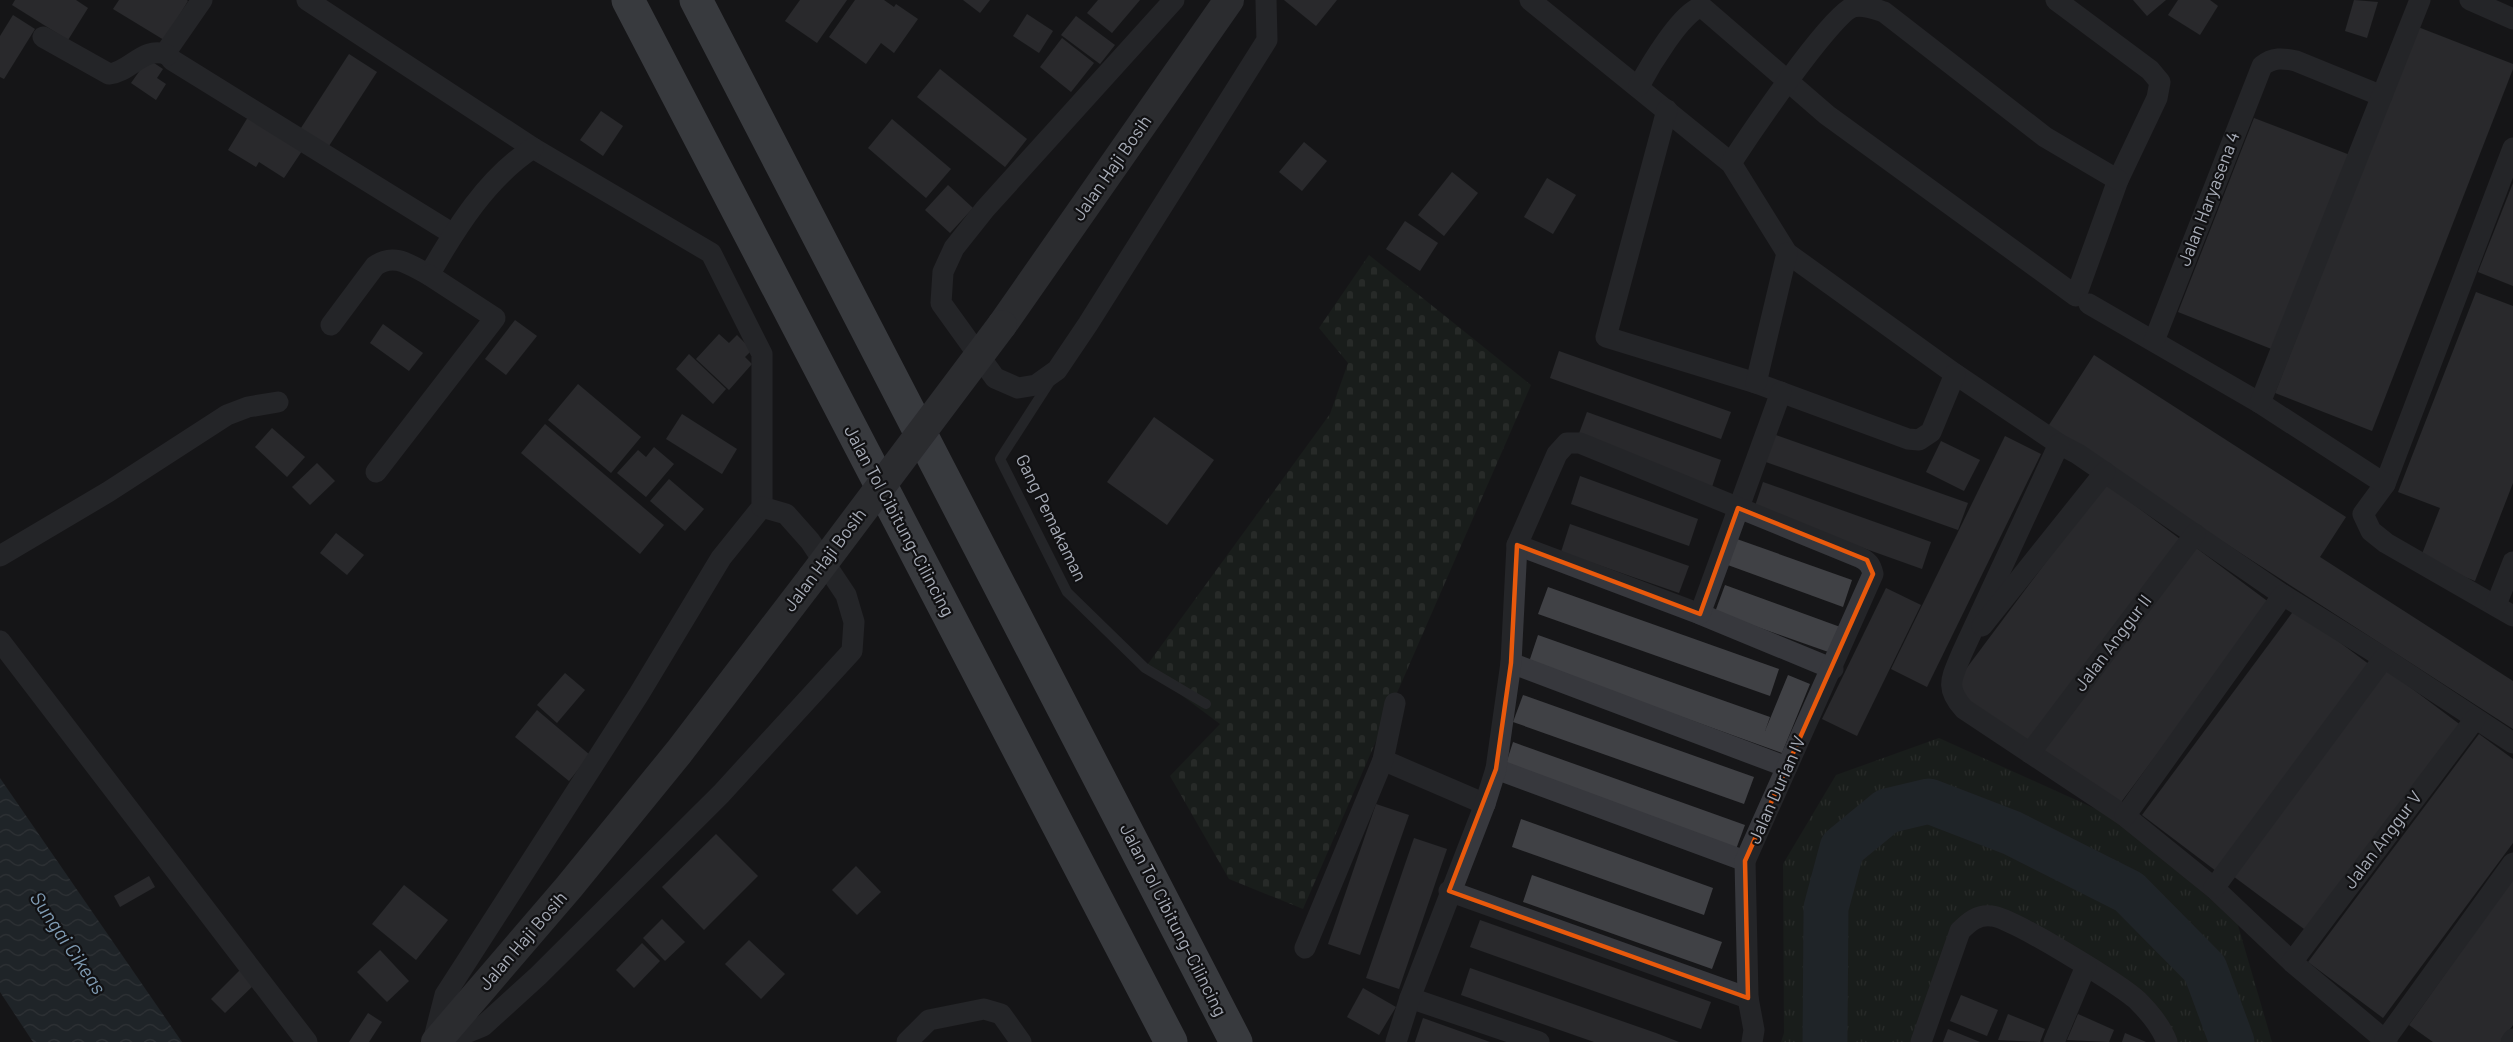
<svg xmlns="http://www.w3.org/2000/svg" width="2513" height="1042" viewBox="0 0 2513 1042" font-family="Barlow,sans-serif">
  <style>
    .grass { fill: url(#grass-tufts) }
    .cemetery { fill: url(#cemetery-stones) }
    .water { fill: url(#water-waves) }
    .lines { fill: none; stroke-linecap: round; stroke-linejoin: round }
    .river { stroke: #2c353c; stroke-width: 45 }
    .building { fill: #404145 }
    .lane { stroke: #37383d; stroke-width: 10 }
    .street { stroke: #37383d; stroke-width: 21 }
    .secondary { stroke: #45474d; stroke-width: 30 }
    .highway { stroke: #63666e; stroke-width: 33 }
    .secondary-bridge { stroke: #45474d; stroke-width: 30 }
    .marked { fill: none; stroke: #e8590c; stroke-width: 4.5; stroke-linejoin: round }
    .labels { text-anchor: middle; stroke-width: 4.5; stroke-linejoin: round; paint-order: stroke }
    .street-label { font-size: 18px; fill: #a8adb8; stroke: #111113 }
    .water-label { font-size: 20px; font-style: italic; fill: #7f9bb3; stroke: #111113 }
  </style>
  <defs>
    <pattern id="grass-tufts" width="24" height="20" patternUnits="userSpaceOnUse" patternTransform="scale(1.5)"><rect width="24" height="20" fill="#1e261f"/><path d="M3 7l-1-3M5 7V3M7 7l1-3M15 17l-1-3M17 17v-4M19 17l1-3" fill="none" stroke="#3c433d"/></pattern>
    <pattern id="cemetery-stones" width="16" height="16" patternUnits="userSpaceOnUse" patternTransform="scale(1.5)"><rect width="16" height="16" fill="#1e261f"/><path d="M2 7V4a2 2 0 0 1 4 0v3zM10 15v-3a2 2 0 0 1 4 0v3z" fill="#3c433d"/></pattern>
    <pattern id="water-waves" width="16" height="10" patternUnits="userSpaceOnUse" patternTransform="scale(1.5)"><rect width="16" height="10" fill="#2c353c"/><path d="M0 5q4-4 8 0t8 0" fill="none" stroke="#485056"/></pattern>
  </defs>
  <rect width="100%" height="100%" fill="#161618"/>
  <path class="grass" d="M1939 738 2118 819 2237 922 2272 1042H2168L2155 1020 2018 926 1970 921 1925 1042H1781L1784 1033 1783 864 1836 775Z"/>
  <path class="cemetery" d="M1369 255 1531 385 1303 909 1229 879 1170 776 1220 724 1145 668 1330 414 1348 363 1319 328Z"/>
  <path class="water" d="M0 778 182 1042H33L0 992Z"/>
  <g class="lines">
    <path class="river" d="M1825 1042 1826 908 1842 848 1887 811 1929 801 2012 833 2129 892 2205 969 2232 1042"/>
  </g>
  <g class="building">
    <path d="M15 0H76L88 8 68 40 12 5Z"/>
    <path d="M119 0H187L188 1 164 40 113 9Z"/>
    <path d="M800 0H847L817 43 785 21Z"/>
    <path d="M855 0H884L894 7 896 4 918 19 894 53 881 43 866 64 829 37Z"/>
    <path d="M963 0H990L980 13Z"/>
    <path d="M1098 0H1140L1112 33 1087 13Z"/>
    <path d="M1284 0H1337L1316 26Z"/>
    <path d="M2133 0H2166L2147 16Z"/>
    <path d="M2178 0H2210L2218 6 2200 35 2168 15Z"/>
    <path d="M2354 0 2378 2 2367 38 2345 31Z"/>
    <path d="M1027 14 1053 31 1039 53 1013 36Z"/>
    <path d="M13 15 35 29 4 79 0 77V36Z"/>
    <path d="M1076 16 1115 45 1100 64 1061 35Z"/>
    <path d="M2418 27 2513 64V69L2372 431 2275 393Z"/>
    <path d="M1062 38 1094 63 1071 92 1040 67Z"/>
    <path d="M349 54 377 72 327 149 299 131Z"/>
    <path d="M148 59 163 69 157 78 166 84 156 100 131 83Z"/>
    <path d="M940 69 1027 139 1005 167 917 97Z"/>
    <path d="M601 111 623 126 603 156 580 140Z"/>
    <path d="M248 117 302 151 284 178 259 162 256 167 228 150Z"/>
    <path d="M2254 118 2350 155 2274 350 2178 312Z"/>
    <path d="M892 119 951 169 926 198 868 148Z"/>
    <path d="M1304 142 1327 161 1302 191 1279 172Z"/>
    <path d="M1452 172 1478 193 1444 236 1418 215Z"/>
    <path d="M1547 178 1576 195 1553 234 1524 217Z"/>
    <path d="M2513 183V286L2478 272Z"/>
    <path d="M948 185 973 208 950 233 925 210Z"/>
    <path d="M1405 221 1438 243 1420 271 1386 249Z"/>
    <path d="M2476 292 2513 306V483L2475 581 2420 559 2440 508 2398 492Z"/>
    <path d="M515 320 537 336 506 375 485 359Z"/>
    <path d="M383 324 423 353 409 371 370 343Z"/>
    <path d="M719 334 729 343 737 335 752 350 745 357 752 364 729 390 696 359Z"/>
    <path d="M1559 351 1731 412 1721 439 1550 378Z"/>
    <path d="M689 354 726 389 713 404 676 369Z"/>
    <path d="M2094 355 2346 517 2320 557 2513 681V729L2047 428Z"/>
    <path d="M578 384 641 437 611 473 548 420Z"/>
    <path d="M1587 412 1721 460 1712 487 1577 439Z"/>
    <path d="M682 414 737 449 722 474 666 439Z"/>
    <path d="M1154 417 1214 460 1167 525 1107 482Z"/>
    <path d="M545 424 664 525 640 554 521 453Z"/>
    <path d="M272 428 305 457 287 477 255 447Z"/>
    <path d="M1773 434 1968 503 1958 530 1763 461Z"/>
    <path d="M2005 436 2041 454 1927 687 1891 669Z"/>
    <path d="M1941 441 1980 460 1964 491 1926 472Z"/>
    <path d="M654 447 674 464 646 497 617 473 638 450 646 457Z"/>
    <path d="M317 463 335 481 310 505 292 487Z"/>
    <path d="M1580 476 1698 519 1689 546 1571 504Z"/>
    <path d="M669 479 704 509 685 531 650 501Z"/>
    <path d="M1763 482 1931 542 1922 569 1754 509Z"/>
    <path d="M2105 483 2180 539 2026 745 1951 689Z"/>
    <path d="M1570 524 1689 566 1679 593 1561 552Z"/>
    <path d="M336 533 364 555 347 575 320 553Z"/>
    <path d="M1734 538 1852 580 1843 607 1725 564Z"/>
    <path d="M2195 547 2270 603 2116 809 2041 753Z"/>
    <path d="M1725 585 1843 628 1834 654 1715 612Z"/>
    <path d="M1548 587 1779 669 1770 696 1538 614Z"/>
    <path d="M1886 588 1921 605 1857 736 1822 719Z"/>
    <path d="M2295 609 2370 665 2216 871 2142 815Z"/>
    <path d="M1538 635 1770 717 1765 731 1788 675 1810 684 1782 753 1529 662Z"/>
    <path d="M2387 670 2462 726 2308 932 2233 876Z"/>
    <path d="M565 673 585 690 557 723 537 705Z"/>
    <path d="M1523 695 1754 777 1744 804 1513 722Z"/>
    <path d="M537 710 590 755 569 781 515 737Z"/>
    <path d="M2479 734 2513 759V843L2383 1018 2308 962Z"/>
    <path d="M1513 742 1745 825 1735 852 1504 770Z"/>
    <path d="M1376 804 1409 815 1360 955 1328 944Z"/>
    <path d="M1521 819 1713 888 1704 915 1512 847Z"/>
    <path d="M716 834 758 876 704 930 662 887Z"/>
    <path d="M1414 838 1447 849 1399 989 1366 978Z"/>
    <path d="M856 866 881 892 857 915 832 890Z"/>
    <path d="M1532 875 1722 942 1712 969 1523 902Z"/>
    <path d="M149 876 155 887 120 907 114 896Z"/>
    <path d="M2513 878V1025L2501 1042H2433L2409 1025Z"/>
    <path d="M404 885 448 920 416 960 372 924Z"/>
    <path d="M662 919 685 942 665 961 643 938Z"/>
    <path d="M1480 920 1711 1002 1701 1029 1470 947Z"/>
    <path d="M749 940 785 974 761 999 725 964Z"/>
    <path d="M642 943 660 961 634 988 616 970Z"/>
    <path d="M380 950 409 981 387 1002 357 972Z"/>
    <path d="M242 968 256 983 225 1013 211 999Z"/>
    <path d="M1470 968 1656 1033 1679 1042H1594L1500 1009 1461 995Z"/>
    <path d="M1363 988 1396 1007 1379 1035 1347 1017Z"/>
    <path d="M1961 995 1998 1010 1987 1036 1950 1021Z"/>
    <path d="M368 1013 382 1022 369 1042H349Z"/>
    <path d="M2008 1014 2045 1029 2040 1042 1998 1040Z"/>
    <path d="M2078 1014 2114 1030 2109 1042 2067 1040Z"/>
    <path d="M1423 1018 1490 1042H1415Z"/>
    <path d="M1948 1029 1980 1042H1943Z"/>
    <path d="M2125 1033 2146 1042H2122Z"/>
  </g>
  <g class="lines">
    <path class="lane" d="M1049 383 1000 459 1067 592 1145 668 1206 704"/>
    <g class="street">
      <path d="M202 0 168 49V55L172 60 453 234"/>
      <path d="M307 0 533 148 711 253 762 354V507L721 558 639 694 445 995 433 1042"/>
      <path d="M1174 0 985 209 954 248 943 272 941 303 995 378 1018 388 1036 385 1057 370 1088 324 1267 40 1266 0"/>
      <path d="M1530 0 1731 163 1787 253 1955 374 2059 444 2078 454 2283 595 2384 658 2513 743"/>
      <path d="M2470 0 2513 19"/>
      <path d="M43 37 109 74C131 72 143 45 168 55"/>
      <path d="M1639 86C1648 69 1683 9 1702 7L1827 115 2076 296 2118 180 2157 98 2160 82 2150 70 2056 0"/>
      <path d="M1667 110 1606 337 1756 383 1908 439 1919 440 1931 432 1955 374"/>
      <path d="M2513 148 2385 484 2363 514 2371 531 2386 543 2513 616"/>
      <path d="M1731 163C1748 137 1831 14 1853 7 1863 4 1875 9 1884 12L2045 137 2118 180"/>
      <path d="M2089 304 2260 403 2385 484"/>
      <path d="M331 325 375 266C394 252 410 265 429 275 456 228 487 178 533 148"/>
      <path d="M2154 341 2262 66C2273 57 2283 58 2296 61L2382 96"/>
      <path d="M1756 383 1787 253"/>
      <path d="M2260 403 2420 0"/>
      <path d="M2059 444 1962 653C1952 678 1944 687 1964 709L2125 816 2214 888 2292 962 2387 1042"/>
      <path d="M376 472 495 318 429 275"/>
      <path d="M1517 545 1700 614 1833 669"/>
      <path d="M0 556 108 492 227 415 248 407 278 402"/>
      <path d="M2496 605 2513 562"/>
      <path d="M1700 614 1781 392"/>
      <path d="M1982 626 2105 472"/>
      <path d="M0 641 307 1042"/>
      <path d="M1511 663 1787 767"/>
      <path d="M2030 753 2195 534"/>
      <path d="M1383 760 1485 804"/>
      <path d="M1496 769 1745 861"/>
      <path d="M2125 816 2283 595"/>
      <path d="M2214 888 2384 658"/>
      <path d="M1449 891 1748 998"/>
      <path d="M1305 948 1383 760 1395 703"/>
      <path d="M2292 962 2475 719"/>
      <path d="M1410 998 1539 1042"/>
      <path d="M2385 1040 2513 863"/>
      <path d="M444 1042 483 1026 538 976 721 794 852 651 854 622 846 595 810 541 786 514 762 507"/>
      <path d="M907 1042 929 1020 984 1009 1001 1014 1021 1042"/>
      <path d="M1396 1042 1410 998 1485 804 1496 769 1511 663 1517 545 1557 454 1567 443H1580L1859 557C1868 561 1871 565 1873 574L1745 861 1748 998 1754 1030 1752 1042"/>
      <path d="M1921 1042 1960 931C1969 922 1978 914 1992 916 2011 917 2121 985 2138 1001 2150 1013 2161 1026 2167 1042"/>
      <path d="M2054 1042 2086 966"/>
      <path d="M2511 1042 2513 1039"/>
    </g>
    <g class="secondary">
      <path d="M1002 325 1229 0"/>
      <path d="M436 1042 569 887 679 752 812 578"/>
    </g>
    <g class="highway">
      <path d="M628 0 1171 1042"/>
      <path d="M696 0 1236 1042"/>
    </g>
    <path class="secondary-bridge" d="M812 578 1002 325"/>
  </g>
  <path d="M0 0H2513V1042H0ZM1738 508 1867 560 1873 574 1745 861 1748 998 1449 891 1496 769 1511 663 1517 545 1700 614Z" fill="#161618" fill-opacity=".55" fill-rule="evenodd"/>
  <path class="marked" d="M1738 508 1867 560 1873 574 1745 861 1748 998 1449 891 1496 769 1511 663 1517 545 1700 614Z"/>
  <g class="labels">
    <g class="street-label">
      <text transform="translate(1112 168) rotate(-55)" y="6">Jalan Haji Bosih</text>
      <text transform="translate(2209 199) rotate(-69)" y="6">Jalan Haryasena 4</text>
      <text transform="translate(1051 518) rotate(64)" y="6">Gang Pemakaman</text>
      <text transform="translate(899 521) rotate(62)" y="6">Jalan Tol Cibitung–Cilincing</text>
      <text transform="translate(825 560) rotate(-53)" y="6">Jalan Haji Bosih</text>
      <text transform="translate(2113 643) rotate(-53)" y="6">Jalan Anggur II</text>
      <text transform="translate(1777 790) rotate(-66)" y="6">Jalan Durian IV</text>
      <text transform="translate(2383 840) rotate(-53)" y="6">Jalan Anggur V</text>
      <text transform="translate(1173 920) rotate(63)" y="6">Jalan Tol Cibitung–Cilincing</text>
      <text transform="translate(523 941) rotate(-49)" y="6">Jalan Haji Bosih</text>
    </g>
    <g class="water-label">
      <text transform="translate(68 943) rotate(56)" y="7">Sungai Cikeas</text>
    </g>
  </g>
</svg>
